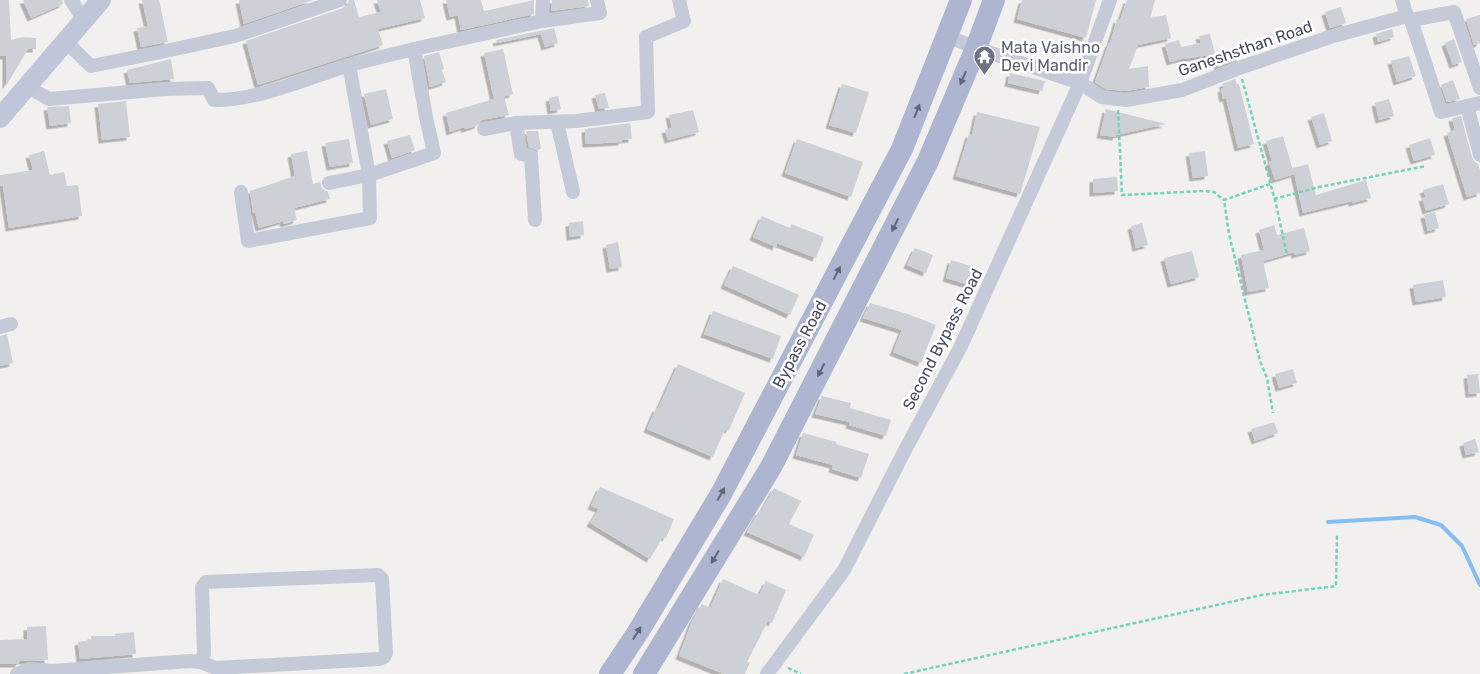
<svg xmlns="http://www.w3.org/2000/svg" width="1480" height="674" viewBox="0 0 1480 674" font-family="Rubik,sans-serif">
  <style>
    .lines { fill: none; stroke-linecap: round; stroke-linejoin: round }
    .stream { stroke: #85bef2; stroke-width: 4 }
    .building { fill: #ced0d7; filter: url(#shadow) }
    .path { stroke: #70d3bc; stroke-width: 2.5; stroke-dasharray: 4 2.5; stroke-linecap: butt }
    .street { stroke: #c5cad8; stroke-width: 14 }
    .secondary { stroke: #c0c6d9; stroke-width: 20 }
    .primary { stroke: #adb5d0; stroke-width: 22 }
    .oneway { fill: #60667a }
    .labels { text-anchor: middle; stroke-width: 5; stroke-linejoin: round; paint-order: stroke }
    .worship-label { font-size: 16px; fill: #5b616d; stroke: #fff; text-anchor: start }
    .street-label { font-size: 16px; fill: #464c5e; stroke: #fff }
  </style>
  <defs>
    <filter id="shadow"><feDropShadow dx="-3.5" dy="3.5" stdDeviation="0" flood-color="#0004"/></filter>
  </defs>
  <rect width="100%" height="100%" fill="#f2f0ef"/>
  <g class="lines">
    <path class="stream" d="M1328 522 1415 517 1441 525 1462 546 1480 585"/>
  </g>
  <g class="building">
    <path d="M0 0H9L11 40 23 37 36 38V49H28L6 86V56H0Z"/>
    <path d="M23 0H62L63 4 31 18Z"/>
    <path d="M142 0H159L168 42 141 47 137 28 148 26Z"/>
    <path d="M239 0H313L244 24Z"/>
    <path d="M349 0H354L359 17 381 12 377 0H420L425 18 378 29 383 45 258 85 246 41 343 8 347 5Z"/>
    <path d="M446 0H481L484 11 534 0V14L461 30 458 15 450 17Z"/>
    <path d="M552 0H588L589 6 551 11Z"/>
    <path d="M1022 0H1096L1086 38 1017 19Z"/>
    <path d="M1127 0H1155L1150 18 1166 15 1171 38 1138 45 1129 69 1148 66 1149 87 1126 91 1105 89 1095 82 1109 43H1110L1117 19 1120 20Z"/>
    <path d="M1341 7 1346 23 1330 28 1325 12Z"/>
    <path d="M1480 15V43L1474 45 1466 19Z"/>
    <path d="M554 28 558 43 545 47 541 34 497 43 496 40Z"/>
    <path d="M1392 29 1394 37 1378 42 1376 34Z"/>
    <path d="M1210 34 1215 54 1184 59V58L1170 62 1165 44 1179 40 1181 47 1201 43 1199 36Z"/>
    <path d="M1454 39 1462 62 1453 65 1445 43Z"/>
    <path d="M503 49 513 94 504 96 509 115 482 120 476 126 465 129 464 127 450 132 446 113 494 99 484 53Z"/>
    <path d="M1237 49 1240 58 1218 67 1214 56Z"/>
    <path d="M439 52 444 69 442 70 446 82 430 87 424 56Z"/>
    <path d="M1409 56 1416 76 1397 82 1391 61Z"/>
    <path d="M171 59 174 79 130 83 127 70Z"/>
    <path d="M1010 73 1045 81 1042 91 1008 83Z"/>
    <path d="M1235 79 1237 84H1239L1254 144 1238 148 1226 98 1223 99 1221 89 1224 88 1222 84Z"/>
    <path d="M1453 80 1460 99 1447 102 1441 85Z"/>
    <path d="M842 84 869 92 856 133 829 125Z"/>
    <path d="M386 89 393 119 371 125 364 94Z"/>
    <path d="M605 93 609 108 599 109 595 95Z"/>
    <path d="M558 96 561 109 551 111 549 98Z"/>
    <path d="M1389 99 1394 116 1379 120 1375 103Z"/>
    <path d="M126 101 130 137 102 140 98 104Z"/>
    <path d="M69 106 71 123 50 126 47 107Z"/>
    <path d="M1106 109 1166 124 1116 135V137L1100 135Z"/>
    <path d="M693 110 699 132 668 140 665 130 672 128 669 115Z"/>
    <path d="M977 112 1040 127 1020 194 956 176 969 134 972 135Z"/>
    <path d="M1324 113 1332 141 1320 145 1311 117Z"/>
    <path d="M1461 116 1472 157 1474 161 1478 164 1480 170V193L1467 197 1447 133 1455 130 1452 118Z"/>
    <path d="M630 123 632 139 622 140V142L586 144 585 129Z"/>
    <path d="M526 131H538L541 149 537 150 529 147Z"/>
    <path d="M410 135 415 150 392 158 387 141Z"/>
    <path d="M1283 136 1294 174 1275 180 1269 162 1272 161 1266 141Z"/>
    <path d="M1430 138 1435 155 1414 161 1409 145Z"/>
    <path d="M349 139 353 163 330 167 325 143Z"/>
    <path d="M797 139 863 162 851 197 785 173Z"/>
    <path d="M44 151 50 175 64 172 67 186 78 185 82 216 9 228 3 186H0V175L33 170 29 155Z"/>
    <path d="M307 151 313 184 320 182 322 188 328 192 330 199 294 208 297 220 284 224 283 221 259 228 255 212 253 213 250 191 295 176 291 154Z"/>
    <path d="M1205 151 1208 176 1193 178 1189 153Z"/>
    <path d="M1308 164 1316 195 1366 180 1371 198 1352 203V201L1303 213 1293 168Z"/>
    <path d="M1117 177 1118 191 1093 193V179Z"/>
    <path d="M1443 184 1449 204 1426 211 1422 198 1426 197 1423 190Z"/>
    <path d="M1435 212 1439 228 1428 231 1424 215Z"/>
    <path d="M762 216 790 228 791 224 824 237 816 258 777 243 776 247 753 237Z"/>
    <path d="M583 221 584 235 570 237 569 223Z"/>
    <path d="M1142 223 1148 245 1136 248 1131 226Z"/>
    <path d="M1274 225 1277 235 1304 228 1310 251 1295 255 1294 252 1263 261 1269 288 1248 292 1241 255 1264 250 1259 230Z"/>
    <path d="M618 242 622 267 610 269 606 245Z"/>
    <path d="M915 248 933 255 926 273 907 265Z"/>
    <path d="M1192 251 1199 277 1171 284 1164 258Z"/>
    <path d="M951 260 978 268 973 286 946 278Z"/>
    <path d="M733 266 799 295 790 315 724 285Z"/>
    <path d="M1443 280 1446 297 1416 302 1413 285Z"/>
    <path d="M870 303 908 314 936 325 921 363 893 352 902 330 863 318Z"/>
    <path d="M713 311 781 336 773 359 704 334Z"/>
    <path d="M7 334 13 363 0 366V336Z"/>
    <path d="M678 364 745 393 729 430 725 429 713 457 647 429 656 408 658 409Z"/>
    <path d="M1293 369 1297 383 1279 388 1275 374Z"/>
    <path d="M1478 374 1480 393 1469 394 1467 375Z"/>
    <path d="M822 396 851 403 850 408 891 420 886 436 849 425 850 422 815 414Z"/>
    <path d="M1274 422 1278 433 1255 441 1251 429Z"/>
    <path d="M803 433 837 442 836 444 869 454 861 478 832 469 833 465 796 455Z"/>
    <path d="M1475 439 1479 452 1466 455 1463 443Z"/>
    <path d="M600 487 674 519 666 538 663 537 650 559 590 523 599 509 591 506Z"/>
    <path d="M774 488 801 501 789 524 814 535 804 557 747 532 759 511 761 512Z"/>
    <path d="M723 579 759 595 766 581 786 590 772 623 768 621 747 662H750L745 674H724L679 656 692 621 702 604 710 608Z"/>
    <path d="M46 626 48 660 20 661 18 664H0V640L27 639V627Z"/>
    <path d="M134 632 136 654 80 659 78 642 91 640V636H115V634Z"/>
  </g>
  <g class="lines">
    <g class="path">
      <path d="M1242 79 1276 204 1287 255"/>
      <path d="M1118 110 1122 195 1204 191 1214 192 1224 200"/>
      <path d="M1270 184 1224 200 1229 234 1246 304 1260 361 1267 378 1273 413"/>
      <path d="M1274 199 1319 187 1426 166"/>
      <path d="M788 668 801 674"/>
      <path d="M904 674 1262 595 1336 586 1337 534"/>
    </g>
    <g class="street">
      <path d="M71 0 85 21"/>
      <path d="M1407 16 1411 20 1441 112 1480 103"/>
      <path d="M1411 20 1454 12 1480 88"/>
      <path d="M542 21 543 0"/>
      <path d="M947 36 976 48 1080 83 1102 97 1126 100 1182 90 1242 67 1330 37 1407 16 1402 0"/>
      <path d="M65 41 91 66 161 52 235 36 340 0"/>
      <path d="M349 65 414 49"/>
      <path d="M26 86 49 99 165 89 208 88 214 100C256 101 308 78 349 65L369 175 434 153 426 117 414 49 542 21 600 13 597 0"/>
      <path d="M1467 106 1480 155"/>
      <path d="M557 122 573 192"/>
      <path d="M484 129 516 123"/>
      <path d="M241 192 248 241 370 218 369 175 329 183"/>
      <path d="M535 220 531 156 521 154 516 123 576 121 648 112 646 37 684 21 679 0"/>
      <path d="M0 327 11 324"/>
      <path d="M17 674 30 669 52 671 190 661 200 662 204 654 202 587 206 582 378 575 382 579 386 653 384 657 379 659 216 668 200 662"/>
      <path d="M767 674 844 570 905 450 961 346 1080 83 1110 0"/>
    </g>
    <path class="secondary" d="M0 118 101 0"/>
    <g class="primary">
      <path d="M610 674 638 632 721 494 902 149 961 0"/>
      <path d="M644 674 771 467 928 161 976 48 994 0"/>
    </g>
  </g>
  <defs><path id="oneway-solid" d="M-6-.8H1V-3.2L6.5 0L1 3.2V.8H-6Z" transform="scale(1.25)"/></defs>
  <g class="oneway">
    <use href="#oneway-solid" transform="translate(963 78) rotate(113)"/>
    <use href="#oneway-solid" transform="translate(917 111) rotate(-68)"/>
    <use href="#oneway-solid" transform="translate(895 225) rotate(117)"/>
    <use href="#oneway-solid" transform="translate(837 273) rotate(-62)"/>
    <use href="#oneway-solid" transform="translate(821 370) rotate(117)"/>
    <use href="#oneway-solid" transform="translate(721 494) rotate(-61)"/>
    <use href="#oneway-solid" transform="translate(715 557) rotate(121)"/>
    <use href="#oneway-solid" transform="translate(637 633) rotate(-58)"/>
  </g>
  <defs>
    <symbol id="temple-pin" viewBox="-11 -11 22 30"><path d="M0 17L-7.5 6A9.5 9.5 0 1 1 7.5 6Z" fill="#6b7280" stroke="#fff"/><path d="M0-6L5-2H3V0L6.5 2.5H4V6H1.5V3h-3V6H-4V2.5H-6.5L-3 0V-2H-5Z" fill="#fff"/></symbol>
  </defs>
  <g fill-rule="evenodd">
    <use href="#temple-pin" x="972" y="44" width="25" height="34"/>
  </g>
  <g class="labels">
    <g class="worship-label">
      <text x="1001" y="53">Mata Vaishno<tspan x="1001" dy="18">Devi Mandir</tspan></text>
    </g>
    <g class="street-label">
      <text transform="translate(1245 48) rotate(-19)" y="6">Ganeshsthan Road</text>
      <text transform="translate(942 339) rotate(-63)" y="6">Second Bypass Road</text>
      <text transform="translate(799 344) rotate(-62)" y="6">Bypass Road</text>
    </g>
  </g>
</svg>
